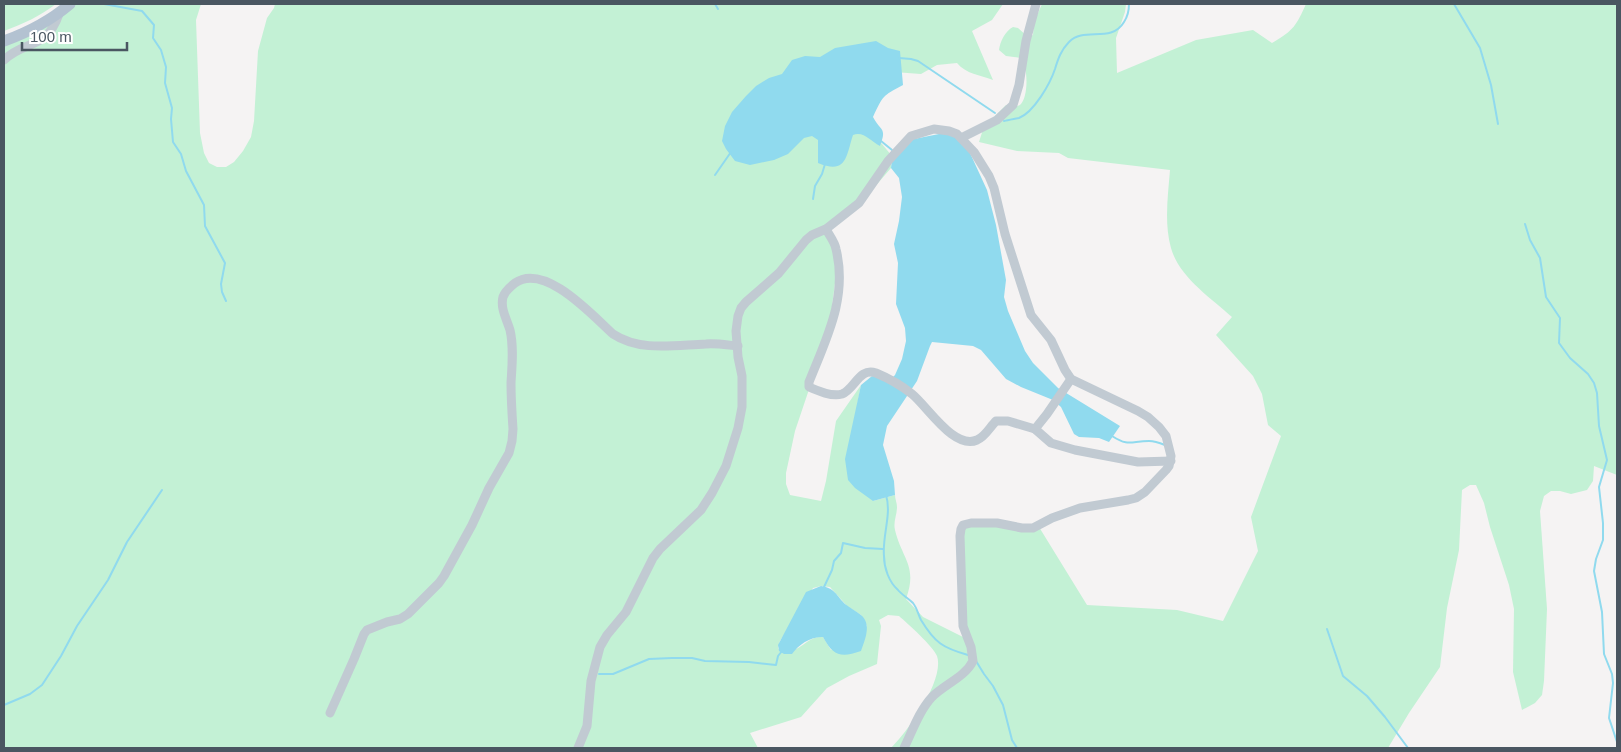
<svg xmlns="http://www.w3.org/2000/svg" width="1621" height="752" viewBox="0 0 1621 752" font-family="Arial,sans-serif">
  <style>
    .green { fill: #c3f1d5; fill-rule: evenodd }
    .water { fill: #90daee }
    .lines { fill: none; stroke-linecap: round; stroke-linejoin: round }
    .stream { stroke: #90daee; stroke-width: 2 }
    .minor { stroke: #c1cad2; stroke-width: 9 }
    .major { stroke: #b3c2d1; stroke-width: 11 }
  </style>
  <rect width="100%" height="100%" fill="#f5f3f3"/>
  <g class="green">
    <path d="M4 4H56C40 16 23 24 4 31Z"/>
    <path d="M72 4H201L196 20 200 133 204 153 209 163 217 167H226L234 162 243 151 251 137 254 121 258 51 267 18 274 8 275 4H1003L992 20 972 31 993 80C980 75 966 74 957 63L937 65 921 74 894 72 861 119 892 156 891 168 866 197 830 228 839 252 829 330 795 431 786 473V484L790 495 821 501 826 481 836 421 861 385 857 406 873 501 895 495C895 499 897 503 897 507 897 515 893 522 895 530 902 559 918 566 906 599L923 617 967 639 961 543 967 521 1039 527 1087 605 1177 610 1223 621 1258 551 1251 517 1281 436 1268 425 1262 394 1253 376 1216 335 1232 317C1211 298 1179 277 1171 248 1164 223 1168 195 1170 170L1068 158 1059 153 1017 151 979 142 985 123 987 124 1006 105 1013 108C1015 107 1018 106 1020 105 1029 97 1028 66 1021 58L1006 56 999 50C1000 42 1005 31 1013 27L1018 28 1028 37 1033 35 1034 22 1042 4H1126L1125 12 1116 38 1117 73 1196 40 1253 30 1272 43C1294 30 1296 26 1306 4H1617V475L1594 466 1593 481 1587 490 1571 494 1560 491H1551L1544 496 1540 511 1547 609 1544 681 1542 695 1535 703 1522 710 1513 672 1514 609 1509 585 1490 527 1484 503 1476 485H1470L1462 490 1459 550 1447 608 1440 667 1409 713 1388 748H891C908 731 945 680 937 656 933 646 908 624 899 616L888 615 879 620 881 626 877 664 849 676 827 688 801 717 750 733 758 748H4V42ZM821 586 830 587 847 606 861 615 867 626 831 650 823 637C811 636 806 644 796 649 792 651 785 651 780 651L778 648 780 641 813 588Z"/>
  </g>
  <g class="water">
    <path d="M876 41 888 48 900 51 903 85C882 96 883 96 873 117 881 132 887 127 880 146 870 141 864 131 853 135 846 156 847 175 818 163V140L812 136 804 138 788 154 774 160 750 165 735 161 726 149 722 141 725 126 732 112 746 96 756 86 769 78 782 74 792 60 805 56 820 57 835 48Z"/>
    <path d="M944 133 956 137 970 153 987 190 996 225 1006 280 1004 297 1008 311 1025 351 1033 363 1058 388 1120 426 1109 442 1099 438 1079 437 1074 434 1061 407 1053 400 1021 387 1006 379 981 350 973 346 932 342 930 346 917 381 887 426 883 445 894 481 895 495 873 501 855 488 848 480 845 459 861 385 872 376 889 381 895 375 902 359 906 341 905 328 896 304 898 263 894 244 899 221 902 197 899 178 891 168 892 159 909 140Z"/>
    <path d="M821 586C835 588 836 595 845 604 850 608 856 611 861 615 872 624 865 640 861 651 841 658 833 656 823 637 811 636 798 645 792 654H784L779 651 778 645 806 592Z"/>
  </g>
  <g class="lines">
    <g class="stream">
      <path d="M104 4 142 11 154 25 153 38 161 50 166 67 165 83 172 108 171 119 173 142 181 154 186 171 204 205 205 226 225 263 221 284 222 292 226 301"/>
      <path d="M715 4 718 9"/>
      <path d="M1454 4 1480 48 1491 85 1498 124"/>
      <path d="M899 58 911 59 918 61 995 113"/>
      <path d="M1004 121C1008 120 1014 119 1019 118 1034 112 1050 84 1055 69 1058 59 1061 50 1069 42 1084 26 1111 44 1124 22 1128 16 1129 10 1129 4"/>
      <path d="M881 141 892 150"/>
      <path d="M715 175 731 152"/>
      <path d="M813 199 815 186 822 174 825 164"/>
      <path d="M1525 224 1530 240 1540 258 1546 297 1560 318 1559 343 1570 358 1588 374 1594 383 1597 393 1599 426 1607 460 1599 487 1603 523V540L1596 559 1594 571 1602 612 1604 654 1612 674 1613 683 1609 718 1617 742"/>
      <path d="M1112 436C1129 447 1131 441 1149 441 1154 441 1160 443 1165 445"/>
      <path d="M886 495C892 514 882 536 884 556 884 568 889 582 898 590 902 595 908 598 913 603 917 608 918 614 921 620 935 643 943 648 968 655"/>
      <path d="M824 587 832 570 834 561 841 553 843 543 865 548 883 549"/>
      <path d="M1327 629 1343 676 1367 696 1385 717 1408 748"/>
      <path d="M976 661 984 674 993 686 1003 705 1012 740 1017 748"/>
      <path d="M599 674H613L649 659 672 658H692L705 661 749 662 776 665 778 656 782 651"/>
      <path d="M4 705 30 694 42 685 61 656 77 626 108 580 127 542 162 490"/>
    </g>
    <g class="minor">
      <path d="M4 60C26 39 46 51 59 14"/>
      <path d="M961 138 997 120 1013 105 1019 85 1026 41 1036 4"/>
      <path d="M826 229C829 235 835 242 836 249 848 298 826 339 809 382V387C818 391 832 397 842 394 855 389 859 367 876 373 888 378 902 386 912 394 928 407 954 450 977 440 985 437 990 427 996 421H1008L1035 429"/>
      <path d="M1071 379 1047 414 1035 429 1051 443 1075 450 1138 462 1171 461"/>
      <path d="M330 713 354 659 364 634 367 630 387 622 400 619 408 614 439 583 444 576 472 525 489 488 509 453 512 441 513 429C512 414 511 399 511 383 512 366 514 347 510 330 507 320 500 308 503 297 505 291 510 287 515 283 545 262 593 316 613 334 640 352 675 345 706 344 716 343 727 345 738 346"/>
      <path d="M578 748 587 726 591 681 600 647 607 635 626 612 653 558 660 549 701 510 712 493 726 466 738 428 742 407V376L738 357 736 331 738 316 741 308 746 302 779 273 806 240 812 235 826 229 859 203 888 161 911 136 934 129 949 131 957 134 974 152 989 176 994 188 1005 234 1031 315 1051 340 1065 370 1071 379 1138 411 1148 417 1159 427 1166 436 1171 456 1169 466 1166 470 1145 492 1136 498 1128 500 1080 508 1052 518 1033 528H1022L997 523H971L963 525 961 529 960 536 963 626 971 647 973 661C965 677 945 684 932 697 919 711 912 732 904 748"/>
    </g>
    <path class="major" d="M4 41C29 32 50 21 70 4"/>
  </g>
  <rect width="1621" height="752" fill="none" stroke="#4a5661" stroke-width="10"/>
  <path d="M22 42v8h105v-8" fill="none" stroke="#4a5661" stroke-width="2.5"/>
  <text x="30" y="42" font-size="15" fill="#4a5661" stroke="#ffffff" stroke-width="4" paint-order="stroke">100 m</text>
</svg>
